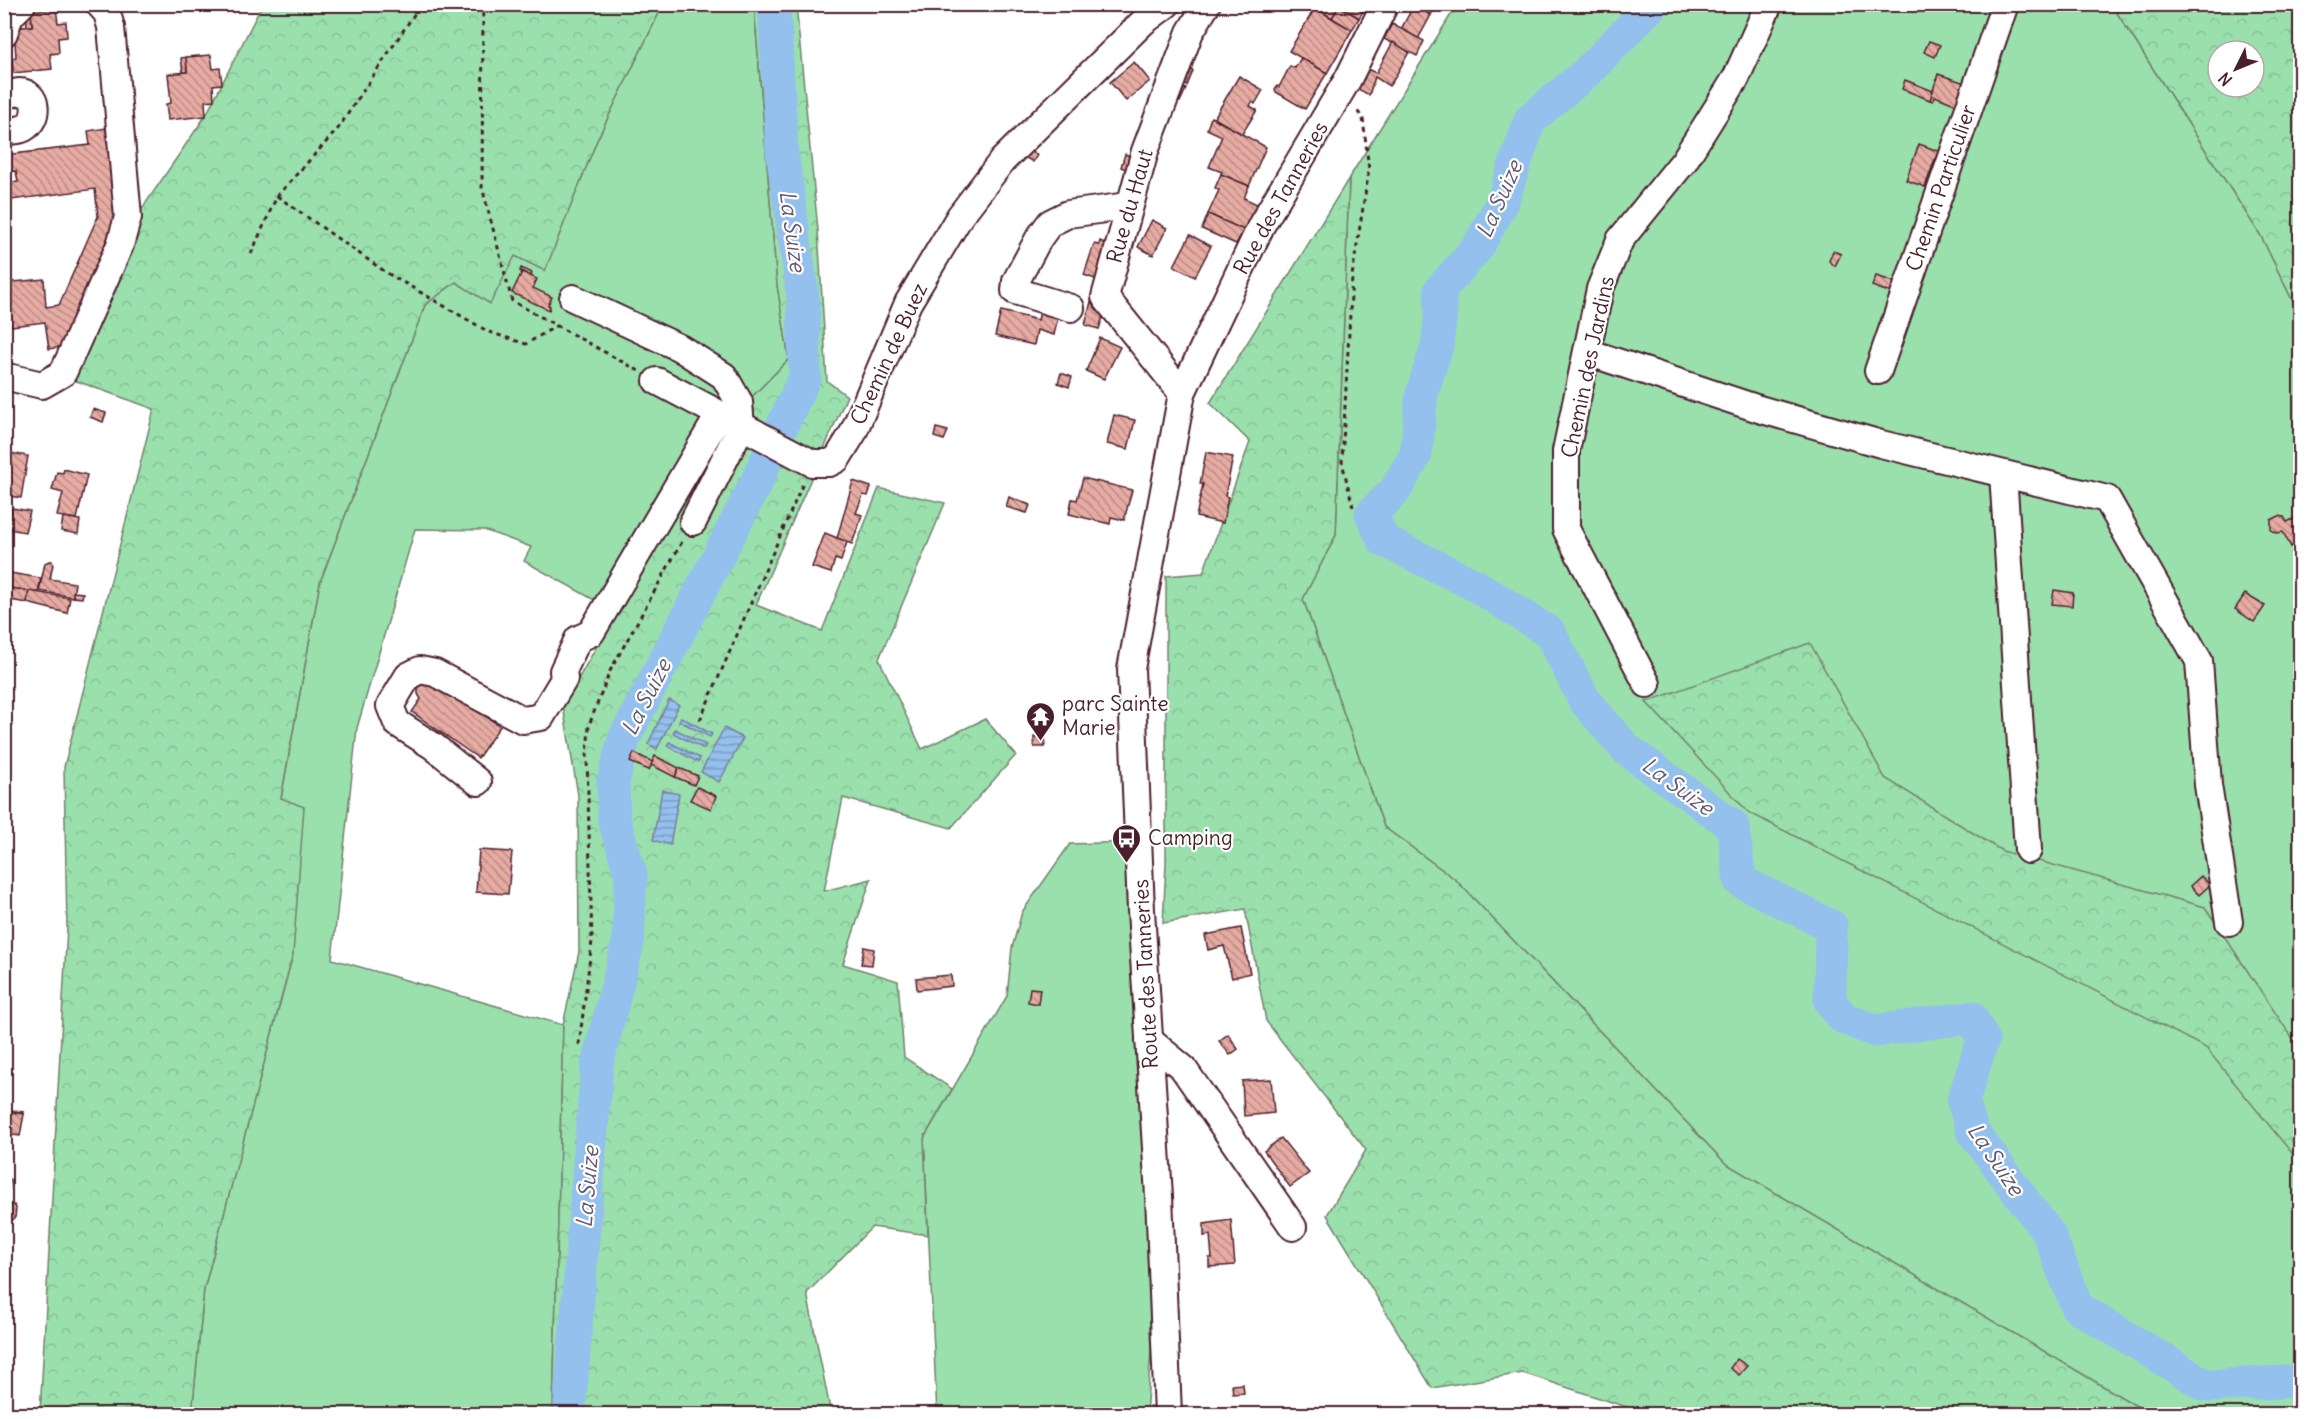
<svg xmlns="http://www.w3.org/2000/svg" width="2305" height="1419" viewBox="0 0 2305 1419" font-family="Delius,sans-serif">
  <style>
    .green { fill: #9ae0ad; stroke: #72806c; stroke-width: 1.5 }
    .forest { fill: url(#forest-crowns); stroke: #72806c; stroke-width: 1.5; fill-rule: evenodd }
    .water { fill: url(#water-rules); stroke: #76809f; stroke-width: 1.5 }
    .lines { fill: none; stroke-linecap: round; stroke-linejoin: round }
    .river { stroke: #94c0ed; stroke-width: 33 }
    .building { fill: url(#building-back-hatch); stroke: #4a1f2b; stroke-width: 1.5 }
    .minor-casing { stroke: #4a1f2b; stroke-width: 30 }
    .path { stroke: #4a1f2b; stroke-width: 3; stroke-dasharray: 4.5 4.5; stroke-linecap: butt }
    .minor { stroke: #fff; stroke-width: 26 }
    .labels { text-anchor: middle; stroke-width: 4.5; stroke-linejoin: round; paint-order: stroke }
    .street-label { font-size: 21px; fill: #4a1f2b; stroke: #fff }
    .poi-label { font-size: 21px; fill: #4a1f2b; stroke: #fff; text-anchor: start }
    .water-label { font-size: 22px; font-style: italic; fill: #64576f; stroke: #fff }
  </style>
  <defs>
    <pattern id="forest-crowns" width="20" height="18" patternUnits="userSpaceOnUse" patternTransform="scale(1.5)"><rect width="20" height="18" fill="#9ae0ad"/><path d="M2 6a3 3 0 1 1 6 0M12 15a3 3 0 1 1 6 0" fill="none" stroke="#86c095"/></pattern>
    <pattern id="water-rules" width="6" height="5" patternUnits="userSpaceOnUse" patternTransform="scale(1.5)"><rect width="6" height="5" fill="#94c0ed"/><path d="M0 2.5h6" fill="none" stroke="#7b9bc0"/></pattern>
    <pattern id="building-back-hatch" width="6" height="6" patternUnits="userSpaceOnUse" patternTransform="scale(1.5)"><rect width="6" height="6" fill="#e6aca3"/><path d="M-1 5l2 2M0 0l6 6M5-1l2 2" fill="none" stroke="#bc8b85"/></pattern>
  </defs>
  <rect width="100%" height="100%" fill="#fff"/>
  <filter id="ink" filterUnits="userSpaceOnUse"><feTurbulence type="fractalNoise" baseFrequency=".0167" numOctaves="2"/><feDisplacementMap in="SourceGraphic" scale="12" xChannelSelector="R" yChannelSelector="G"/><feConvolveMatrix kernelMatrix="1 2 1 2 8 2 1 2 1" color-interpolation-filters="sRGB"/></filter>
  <g filter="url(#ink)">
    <g class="green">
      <path d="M663 5H754L777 285 789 359 748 401 616 612 524 561 531 547 484 530 415 529 357 728 332 959 563 1025 553 1414H192L204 1289 293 954 281 799 320 582 425 305 456 282 515 256 545 270 597 140Z"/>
      <path d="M1457 5H2112L2261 236 2300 316V1414H2150L1725 1163 1456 880 1384 827 1303 599 1336 535 1349 178Z"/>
      <path d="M1130 842 1152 1339 1146 1414H937L924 1138 1007 996 1012 948 1022 912 1070 844Z"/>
    </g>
    <g class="forest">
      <path d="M262 5H663L597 140 545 271 515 256 490 304 456 282 425 305 320 582 281 798 304 807 293 954 204 1289 192 1414H40L67 927 64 767 154 409 71 379 139 213 206 115Z"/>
      <path d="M754 5H796L818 230 827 381 847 396 756 605 822 631 879 488 945 503 879 659 922 749 985 719 1016 755 951 828 843 798 824 891 871 879 843 964 898 981 904 1057 952 1089 924 1138 928 1235 872 1227 807 1293 831 1414H553L563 1025 579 952 578 795 563 706 616 612 748 401 789 359 777 285Z"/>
      <path d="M2112 5H2300V316L2261 236ZM2218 51H2254V87H2218Z"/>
      <path d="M1349 178 1336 535 1303 599 1384 827 1456 880 1725 1163 2150 1414H1648L1523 1373 1432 1388 1327 1215 1366 1150 1266 1021 1245 909 1163 923 1166 864V576L1203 573 1250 442 1210 403Z"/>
      <path d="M1810 643 1885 778 2002 851 2205 907 2300 1050V1163L2206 1048 1748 812 1646 702Z"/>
    </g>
    <g class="water">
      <path d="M669 700 679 705 657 749 648 744Z"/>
      <path d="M681 717 712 734 710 737 679 721Z"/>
      <path d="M724 728 743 738 719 782 701 772Z"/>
      <path d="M675 729 706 745 704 749 673 733Z"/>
      <path d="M669 742 700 758 698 762 667 746Z"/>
      <path d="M662 790 679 794 670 845 653 840Z"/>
    </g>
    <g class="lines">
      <g class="river">
        <path d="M1653 4 1587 72 1530 120 1503 200 1478 247 1440 290 1441 312 1437 346 1422 393 1416 454 1395 491 1371 514 1384 541 1475 585 1550 633 1585 701 1626 749 1733 826 1740 881 1831 926 1830 1001 1843 1018 1875 1031 1971 1017 1983 1039 1963 1101 1973 1132 2049 1234 2077 1307 2207 1386 2299 1381 2300 1383"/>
        <path d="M569 1414 597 1065 628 943 631 875 614 820 613 782 624 739 754 487 805 377 803 297 782 152 774 4"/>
      </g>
    </g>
    <g class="building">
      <path d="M636 4H650L646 11 636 6Z"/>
      <path d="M1295 4H1308L1305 10Z"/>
      <path d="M1308 4 1315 8 1311 14 1305 10Z"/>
      <path d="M1321 4H1367L1359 18 1339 6 1332 18 1318 10Z"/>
      <path d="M1410 4H1437L1431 15Z"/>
      <path d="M1414 5 1431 15 1418 39 1401 29Z"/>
      <path d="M1339 6 1359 18 1352 30 1332 18Z"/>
      <path d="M56 8 58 23 66 22 67 37 58 38 59 53 50 54 52 69 13 73 12 58 16 57 14 28 32 26 31 11Z"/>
      <path d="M1315 8 1352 30 1327 73 1289 51Z"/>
      <path d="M26 11H31L32 26H27Z"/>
      <path d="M1392 24 1424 41 1417 56 1384 39Z"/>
      <path d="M1929 41 1940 45 1935 57 1924 52Z"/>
      <path d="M1393 42 1409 52 1394 79 1389 86 1375 77 1369 95 1358 89 1367 69 1376 73Z"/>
      <path d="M211 55 213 69 220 68 222 84 213 85 214 100 205 101 206 116 168 120 166 104 171 103 168 74 187 72 186 57Z"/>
      <path d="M186 57 187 72H183L181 58Z"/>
      <path d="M1301 58 1327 73 1305 109 1276 92 1275 89 1277 86 1279 87 1290 66 1295 68Z"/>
      <path d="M1134 62 1150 81 1126 101 1110 82Z"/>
      <path d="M1184 66 1193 71 1187 86 1178 81Z"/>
      <path d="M1938 74 1965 83 1957 105 1935 96 1933 101 1930 100Z"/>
      <path d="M1239 76 1263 90 1255 104 1252 102 1250 106 1257 110 1242 134 1214 118Z"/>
      <path d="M1905 80 1933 91 1930 100 1902 89Z"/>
      <path d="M1176 85 1186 89 1180 102 1172 97Z"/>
      <path d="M1211 117 1266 147 1249 186 1221 174 1222 172 1209 167 1222 136 1207 129Z"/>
      <path d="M106 128 116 218 61 347 49 349 45 322 4 327V283L44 279 46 307 59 305 98 216 95 189 11 200 7 183 18 182 16 171 6 172 5 155 90 145 88 131Z"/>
      <path d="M1919 144 1938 151 1925 187 1906 180Z"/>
      <path d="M1026 148 1037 155 1033 162 1021 155Z"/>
      <path d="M1125 154 1134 158 1130 171 1121 167Z"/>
      <path d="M1221 174 1249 186 1244 198 1259 205 1244 230 1208 214 1219 190 1215 188Z"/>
      <path d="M1208 214 1244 230 1236 244 1202 229Z"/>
      <path d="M1152 220 1167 228 1153 255 1138 247Z"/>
      <path d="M1190 235 1211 246 1195 277 1174 266Z"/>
      <path d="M1100 241 1109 245 1098 280 1084 275 1094 244 1099 245Z"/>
      <path d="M1833 251 1841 254 1835 266 1829 261Z"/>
      <path d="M521 268 532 273 531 276 520 271Z"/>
      <path d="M522 272 537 279 533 288 552 297 548 305 550 306 549 310 512 293Z"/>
      <path d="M1876 276 1898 283 1894 294 1872 286Z"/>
      <path d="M1092 298 1105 310 1099 329 1085 325Z"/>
      <path d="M1041 307 1059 312 1054 335 1037 330 1034 345 995 336 1001 311 1038 320Z"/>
      <path d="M1100 338 1120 347 1104 379 1086 371Z"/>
      <path d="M1061 373 1072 377 1069 387 1058 383Z"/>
      <path d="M93 409 106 413 103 422 90 417Z"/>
      <path d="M1114 415 1135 420 1128 449 1107 444Z"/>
      <path d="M936 428 948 431 944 440 934 437Z"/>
      <path d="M4 452 28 456 21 498 4 495Z"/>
      <path d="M1206 452 1233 457 1225 496 1228 497 1223 523 1196 517 1203 484H1200Z"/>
      <path d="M64 469 87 475 77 519 57 516 63 493 52 490 57 472 63 473Z"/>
      <path d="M1083 478 1132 490 1124 520 1111 517 1110 524 1069 514 1072 499 1077 500Z"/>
      <path d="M853 481 871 487 868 496 863 495 856 513 862 515 852 544 837 538Z"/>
      <path d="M1009 497 1030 505 1027 513 1006 507Z"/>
      <path d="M12 508 30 511 25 532 8 529Z"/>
      <path d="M2279 516 2284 517 2287 522 2300 516V543L2291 547 2283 532 2277 533 2271 530V520Z"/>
      <path d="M63 517 80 520 78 534 61 531Z"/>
      <path d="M825 533 847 542 841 561 835 559 831 573 812 567Z"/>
      <path d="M49 561H52L53 564 50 579 75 583 73 597 39 591 45 563Z"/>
      <path d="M4 572 41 578 38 593 4 587Z"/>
      <path d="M4 587 29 591 27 603 4 599Z"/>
      <path d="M2054 590 2073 593 2072 606 2052 604Z"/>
      <path d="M29 591 70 598 67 613 27 603Z"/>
      <path d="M73 592 83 593 82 598 73 597Z"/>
      <path d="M2245 594 2265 606 2254 622 2235 609Z"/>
      <path d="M431 680 500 726 478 758 412 712 421 699 418 694V687L425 681Z"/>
      <rect x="1034" y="737" width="11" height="10"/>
      <path d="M634 753 653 762 649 770 630 762Z"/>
      <path d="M655 756 679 768 675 777 651 765Z"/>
      <path d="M679 768 698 776 694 785 675 777Z"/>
      <path d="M697 787 716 796 711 809 690 800Z"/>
      <path d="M479 850 512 852 508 894 476 892Z"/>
      <path d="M2201 876 2210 885 2199 895 2190 886Z"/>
      <path d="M1241 928 1250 973 1232 978 1224 946 1208 950 1205 935Z"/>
      <path d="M4 941 11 942 10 949 4 948Z"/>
      <path d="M864 947 874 949 872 965 861 964Z"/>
      <path d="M951 975 952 986 917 990 916 978Z"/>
      <path d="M1030 988 1040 989 1038 1004 1028 1002Z"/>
      <path d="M1228 1034 1238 1049 1230 1055 1219 1041Z"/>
      <path d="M1271 1079 1274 1113 1244 1116 1242 1081Z"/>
      <path d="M5 1110 24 1112V1114L5 1111Z"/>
      <path d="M4 1111 24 1114 20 1136 4 1134Z"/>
      <path d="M1281 1138 1309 1173 1290 1187 1264 1151Z"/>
      <path d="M4 1178 10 1179 9 1188 4 1187Z"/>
      <path d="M4 1187 9 1188 6 1204 14 1205 16 1208 15 1218 12 1220 4 1219Z"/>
      <path d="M1231 1220 1235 1265 1209 1267V1258H1212L1210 1235 1204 1236V1224Z"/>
      <path d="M1737 1359 1747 1366 1739 1375 1730 1368Z"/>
      <path d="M1243 1384 1244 1393 1233 1394 1232 1385Z"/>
    </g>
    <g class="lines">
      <defs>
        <g id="minor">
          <path d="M4 33 10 16 22 4"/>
          <path d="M4 96C9 95 15 92 19 92 39 92 39 120 24 128 18 131 11 131 4 131"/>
          <path d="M573 298 680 348 724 376 739 402 741 427 693 522"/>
          <path d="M1071 308 1015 291 1016 281 1039 238 1050 223 1068 214 1128 206"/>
          <path d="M1587 352 1759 409 1881 444 2107 499 2199 661 2208 785 2229 922"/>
          <path d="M1878 371 2005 4"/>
          <path d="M4 376 42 385 63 373 120 245 128 217 111 27 107 13 99 4"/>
          <path d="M657 381 812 463H829L837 459 853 433 908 303 960 216 1002 161 1143 22 1167 4"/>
          <path d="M1182 393 1105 297 1145 151 1190 32 1207 4"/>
          <path d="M2003 474 2028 850"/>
          <path d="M1647 684 1566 529V451L1600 289 1620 240 1684 161 1736 78 1769 4"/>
          <path d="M478 782 433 746 397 723 390 706 408 676 420 670 435 673 523 720 541 717 564 679 563 671 578 639 591 633 719 415"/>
          <path d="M1149 1040 1183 1068 1293 1227"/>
          <path d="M1168 1414 1159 1196 1141 910 1131 669 1182 393 1262 224 1348 79 1385 4"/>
        </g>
      </defs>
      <use href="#minor" class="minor-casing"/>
      <g class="path">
        <path d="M483 4 482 187 512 301 639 371"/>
        <path d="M277 196 387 273 489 332 526 344 556 326"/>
        <path d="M251 254 277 196 337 130 421 4"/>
        <path d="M1353 507 1342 462 1352 276 1369 170 1363 119 1356 109"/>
        <path d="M700 720 804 481"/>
        <path d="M579 1045 592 941 587 757 589 725 610 671 683 540"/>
      </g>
      <use href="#minor" class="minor"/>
    </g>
  </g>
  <defs>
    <symbol id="temple-pin" viewBox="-11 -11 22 30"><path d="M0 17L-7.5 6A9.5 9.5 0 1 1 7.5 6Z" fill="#4a1f2b" stroke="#fff"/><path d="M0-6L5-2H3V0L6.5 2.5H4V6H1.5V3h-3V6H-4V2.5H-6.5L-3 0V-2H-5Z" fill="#fff"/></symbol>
    <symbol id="bus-pin" viewBox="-11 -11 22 30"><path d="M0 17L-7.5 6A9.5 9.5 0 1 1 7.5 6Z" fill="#4a1f2b" stroke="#fff"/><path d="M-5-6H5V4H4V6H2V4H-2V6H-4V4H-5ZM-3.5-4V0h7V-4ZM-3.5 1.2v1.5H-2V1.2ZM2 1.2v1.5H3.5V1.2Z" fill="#fff"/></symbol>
  </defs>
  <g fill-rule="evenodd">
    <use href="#temple-pin" x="1024" y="700" width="33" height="45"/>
    <use href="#bus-pin" x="1110" y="822" width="33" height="45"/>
  </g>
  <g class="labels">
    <g class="street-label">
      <text transform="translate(1941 188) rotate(-71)" y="7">Chemin Particulier</text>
      <text transform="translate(1281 198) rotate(-61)" y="7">Rue des Tanneries</text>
      <text transform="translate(1130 206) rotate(-74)" y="7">Rue du Haut</text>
      <text transform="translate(889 354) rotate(-65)" y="7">Chemin de Buez</text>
      <text transform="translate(1588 367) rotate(-78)" y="7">Chemin des Jardins</text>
      <text transform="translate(1146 974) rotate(-93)" y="7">Route des Tanneries</text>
    </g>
    <g class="poi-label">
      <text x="1062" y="711">parc Sainte<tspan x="1062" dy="24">Marie</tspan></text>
      <text x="1148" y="845">Camping</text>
    </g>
    <g class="water-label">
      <text transform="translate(1499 199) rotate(-66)" y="8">La Suize</text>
      <text transform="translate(793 231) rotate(82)" y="8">La Suize</text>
      <text transform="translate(646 697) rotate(-63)" y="8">La Suize</text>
      <text transform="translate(1678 786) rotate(36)" y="8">La Suize</text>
      <text transform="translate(1996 1159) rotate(56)" y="8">La Suize</text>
      <text transform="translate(587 1187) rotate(-85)" y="8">La Suize</text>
    </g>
  </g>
  <rect width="2305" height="1419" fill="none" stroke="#fff" stroke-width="24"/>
  <rect x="12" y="12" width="2281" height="1395" fill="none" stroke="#4a1f2b" stroke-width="2" filter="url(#ink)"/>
  <g transform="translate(2236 69) rotate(227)"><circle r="28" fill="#ffffff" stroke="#b7a5aa" stroke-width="1.5"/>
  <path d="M0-4.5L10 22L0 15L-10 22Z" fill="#4a1f2b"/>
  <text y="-9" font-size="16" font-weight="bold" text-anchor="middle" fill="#4a1f2b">N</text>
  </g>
</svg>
